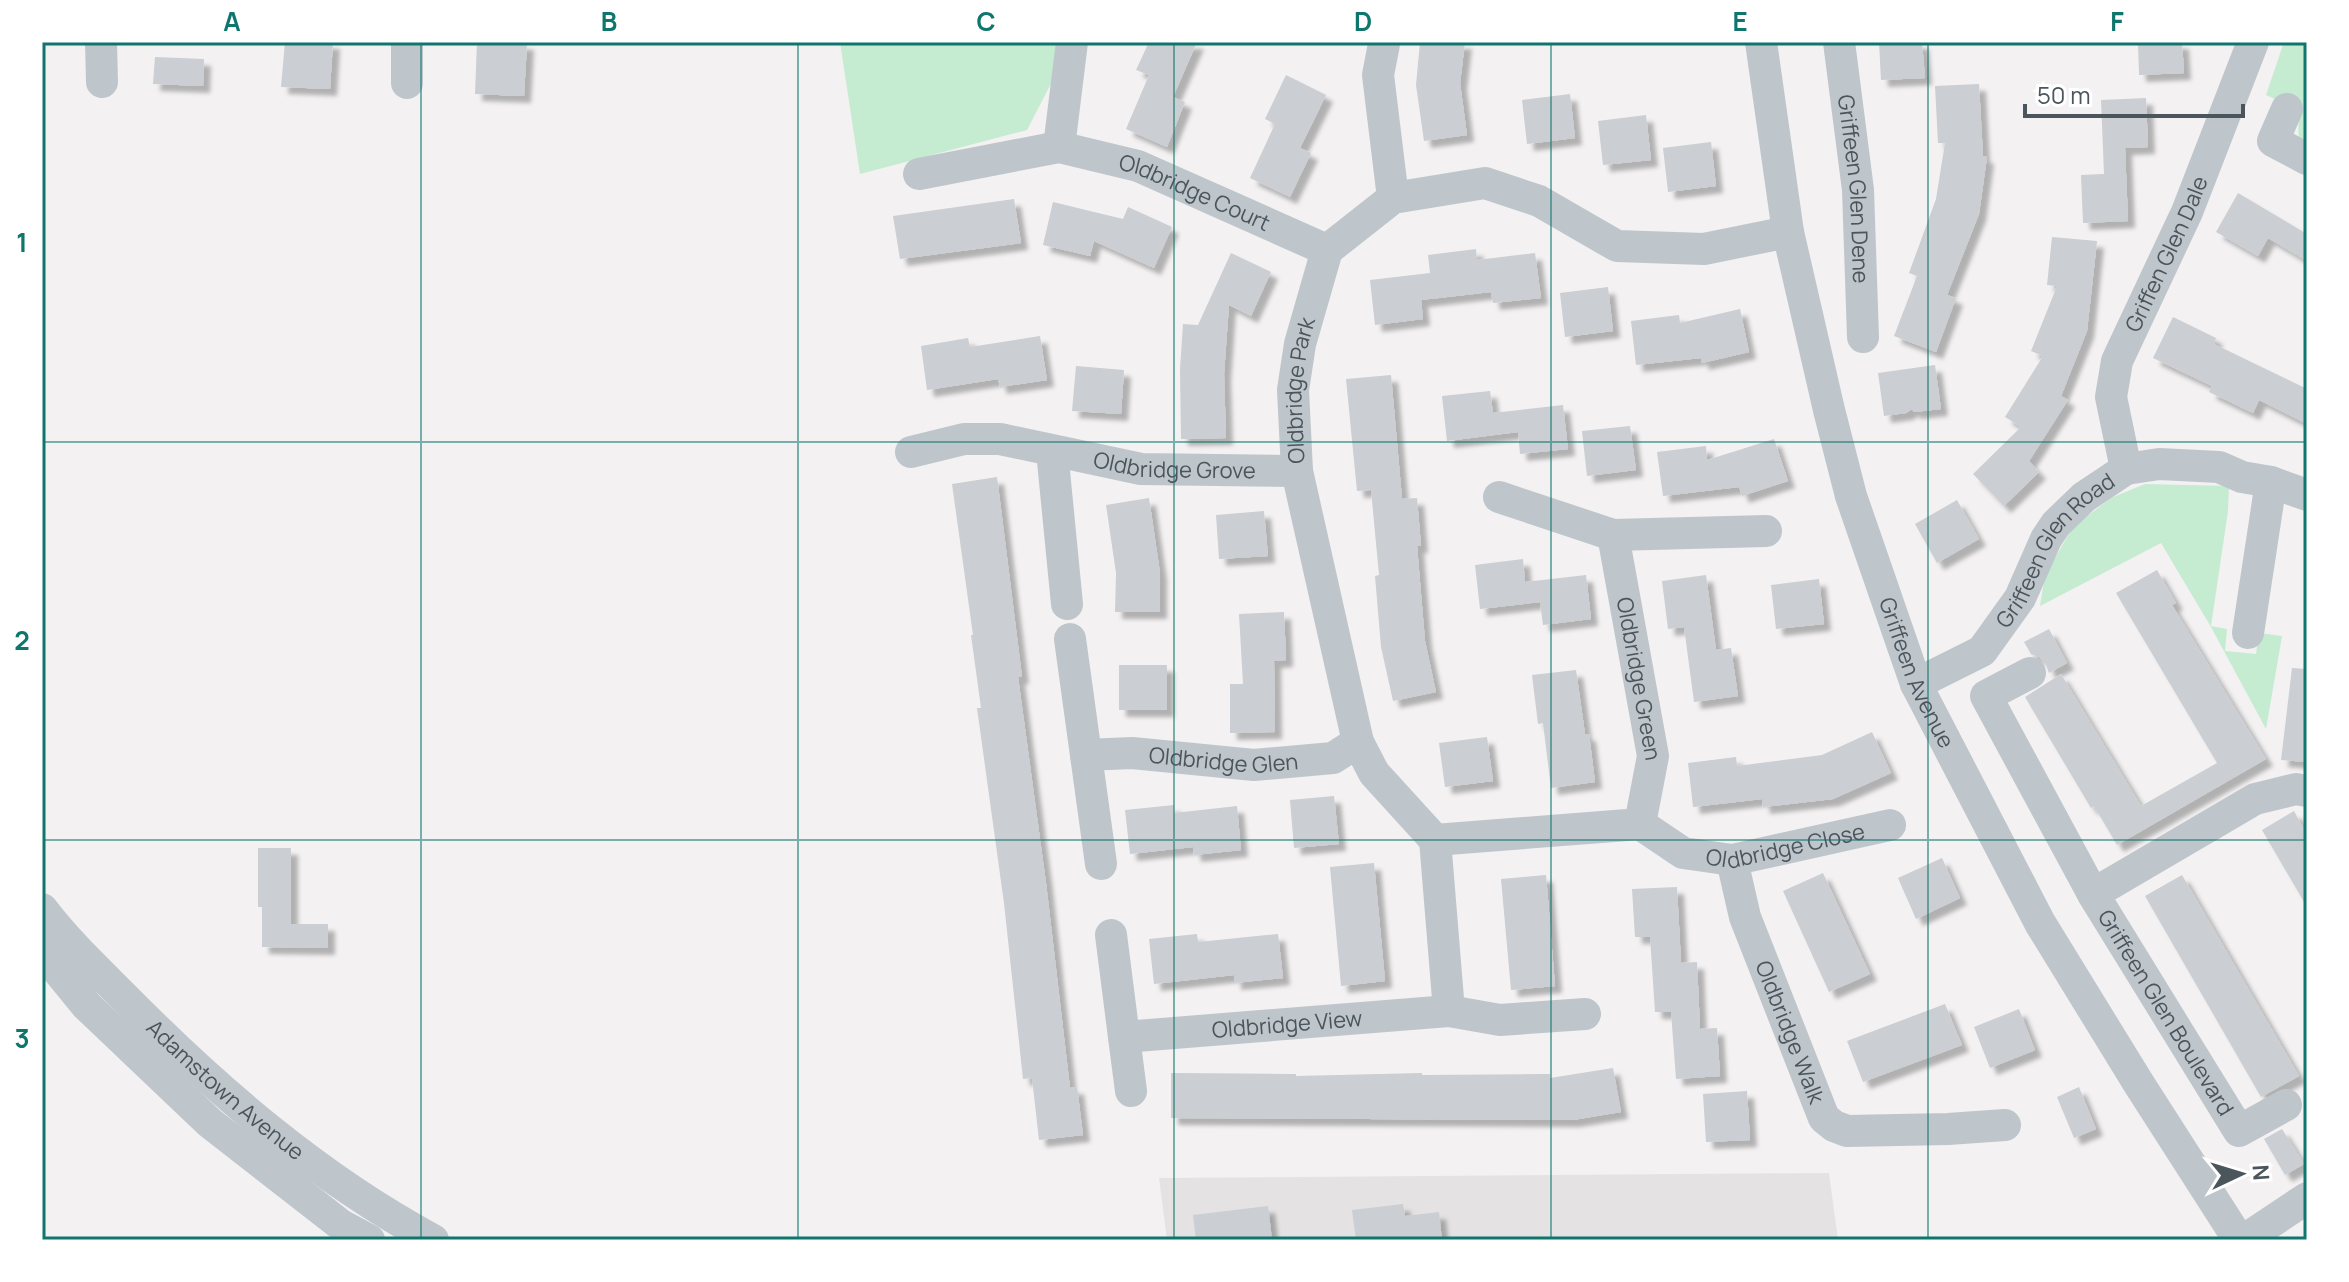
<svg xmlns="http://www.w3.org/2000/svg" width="2349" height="1282" viewBox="0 0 2349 1282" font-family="Manrope,sans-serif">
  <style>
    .education { fill: #e4e2e2 }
    .green { fill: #c5ebd1 }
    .building { fill: #cbced2; filter: url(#shadow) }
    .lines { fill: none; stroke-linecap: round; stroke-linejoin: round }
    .minor { stroke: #bec6cc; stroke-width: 32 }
    .grid { fill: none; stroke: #0f766e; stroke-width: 2; stroke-opacity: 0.55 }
    .labels { text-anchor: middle; stroke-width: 8; stroke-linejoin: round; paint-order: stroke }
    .street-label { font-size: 22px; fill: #4b555c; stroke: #fff }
    .neatline { fill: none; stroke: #0f766e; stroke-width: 3 }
    .grid-label { font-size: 26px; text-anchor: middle; font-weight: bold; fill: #0f766e }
  </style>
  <defs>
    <filter id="shadow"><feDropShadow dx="7" dy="7" stdDeviation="2" flood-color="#0004"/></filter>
  </defs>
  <rect width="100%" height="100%" fill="#f3f1f1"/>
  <path class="education" d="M1829 1173 1838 1240H1167L1159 1178Z"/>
  <g class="green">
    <path d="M840 42H1062L1058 70 1027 130 860 174Z"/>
    <path d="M2284 42H2307V150C2295 140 2298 123 2301 110L2266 95Z"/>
    <path d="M2145 484 2229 486 2228 511 2211 626 2227 629 2225 651 2256 654 2259 633 2282 636 2266 729 2211 627 2161 543 2040 606 2045 575 2073 527 2111 498Z"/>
  </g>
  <g class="building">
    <path d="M285 42H333L330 89 281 87Z"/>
    <path d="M477 42 527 43 524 96 475 94Z"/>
    <path d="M1149 42H1197L1173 97 1185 102 1167 147 1126 129 1149 75 1136 70Z"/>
    <path d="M1420 42H1465L1460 83 1467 135 1424 141 1416 85Z"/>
    <path d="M1879 42H1922L1925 78 1881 80Z"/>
    <path d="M2138 42H2182L2184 73 2139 75Z"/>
    <path d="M155 57 204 59 203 86 153 84Z"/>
    <path d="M1286 75 1326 95 1300 148 1311 153 1290 197 1250 178 1275 124 1265 119Z"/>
    <path d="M1979 84 1983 156 1987 157 1979 214 1947 295 1956 298 1936 352 1894 336 1917 276 1909 273 1936 199 1945 143H1938L1935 86Z"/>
    <path d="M1570 94 1575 138 1527 144 1522 100Z"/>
    <path d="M2146 98 2148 147 2125 148 2128 221 2083 223 2081 175 2104 174 2101 100Z"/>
    <path d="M1646 115 1651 160 1603 165 1598 121Z"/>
    <path d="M1711 142 1716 186 1668 192 1663 148Z"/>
    <path d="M2238 193 2307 234V261L2268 238 2258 256 2216 232Z"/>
    <path d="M1014 199 1021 243 900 259 893 216Z"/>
    <path d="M1053 202 1123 219 1128 207 1172 227 1154 268 1094 241 1090 256 1043 245Z"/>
    <path d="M2052 237 2097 241 2087 331 2061 396 2068 400 2029 461 2039 472 2004 506 1973 474 2021 427 2005 417 2043 356 2031 351 2057 286 2047 285Z"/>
    <path d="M1476 249 1477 260 1535 253 1541 298 1493 303 1491 292 1421 300 1423 319 1375 325 1370 280 1430 273 1428 255Z"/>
    <path d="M1231 253 1271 272 1251 316 1229 305 1224 374 1226 438 1181 439 1180 369 1183 324 1198 325Z"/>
    <path d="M1608 287 1613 331 1565 337 1560 293Z"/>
    <path d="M1740 309 1749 352 1702 363 1701 358 1636 365 1631 321 1679 315 1680 323Z"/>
    <path d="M2173 317 2216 338 2214 344 2307 389V424L2259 400 2253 413 2209 392 2212 386 2153 358Z"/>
    <path d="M1040 336 1047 380 1000 387 998 379 927 390 921 346 968 338 970 347Z"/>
    <path d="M1935 365 1941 409 1914 412 1912 409 1906 413 1884 416 1878 373Z"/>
    <path d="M1076 366 1124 370 1121 414 1072 411Z"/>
    <path d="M1391 375 1402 499 1417 498 1421 546H1417L1425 641 1436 692 1393 701 1381 647 1375 576 1379 575 1371 490 1357 491 1346 379Z"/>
    <path d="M1490 391 1493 413 1563 405 1568 449 1520 454 1518 432 1447 441 1442 396Z"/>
    <path d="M1630 426 1636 470 1587 476 1582 431Z"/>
    <path d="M1774 439 1788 481 1742 496 1739 487 1663 496 1657 452 1706 446 1707 460Z"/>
    <path d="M997 477 1022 677H1018L1046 883 1070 1088 1077 1087 1083 1135 1039 1140 1032 1078 1023 1079 1004 903 977 708H981L971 635H973L952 484Z"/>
    <path d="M1149 498 1160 573V612H1115L1116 573 1106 505Z"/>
    <path d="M1957 500 1979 539 1937 563 1915 524Z"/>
    <path d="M1264 511 1268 556 1219 559 1216 515Z"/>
    <path d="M1523 559 1525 582 1586 575 1591 619 1543 625 1540 602 1480 609 1475 565Z"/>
    <path d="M2157 570 2176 603 2172 605 2266 759 2117 845 2094 806 2091 808 2025 697 2061 674 2141 806 2217 763 2116 593Z"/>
    <path d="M1706 575 1716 650 1731 648 1738 696 1694 702 1684 627 1668 629 1662 581Z"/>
    <path d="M1819 579 1824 624 1776 629 1771 585Z"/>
    <path d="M1284 612 1286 660 1274 661 1275 732 1230 733V684H1243L1239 614Z"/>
    <path d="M2049 629 2067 663 2049 673 2046 664 2039 657 2031 654 2024 642Z"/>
    <rect x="1119" y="665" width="48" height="45"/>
    <path d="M2292 668 2307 669V762L2281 760Z"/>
    <path d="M1576 670 1585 734H1589L1595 782 1551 788 1543 723 1538 724 1532 675Z"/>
    <path d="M1872 732 1891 773 1833 799 1763 807 1762 799 1693 807 1688 763 1736 757 1737 766 1822 755Z"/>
    <path d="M1487 737 1493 781 1445 787 1439 743Z"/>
    <path d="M1334 796 1339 844 1294 848 1290 800Z"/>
    <path d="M1174 805V813L1237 806 1241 850 1194 855 1193 847 1130 854 1125 810Z"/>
    <path d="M2294 811 2307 835V907L2262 830Z"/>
    <path d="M258 848H291V924H328V948L262 947V907H258Z"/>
    <path d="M1942 858 1960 898 1916 919 1898 878Z"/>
    <path d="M1374 863 1385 981 1341 986 1330 867Z"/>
    <path d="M1823 873 1870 974 1829 992 1783 891Z"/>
    <path d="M1546 875 1555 986 1511 990 1501 879Z"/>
    <path d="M2182 875 2299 1076 2261 1097 2145 896Z"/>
    <path d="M1677 887 1681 963 1697 962 1700 1029 1717 1028 1720 1076 1676 1079 1671 1012H1655L1650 937H1635L1632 889Z"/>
    <path d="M1197 934 1198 942 1278 934 1283 978 1234 983V975L1154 984 1149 939Z"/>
    <path d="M1945 1004 1962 1045 1863 1082 1847 1041Z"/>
    <path d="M2019 1009 2035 1050 1990 1068 1974 1027Z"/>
    <path d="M1613 1068 1621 1112 1573 1120 1171 1118V1073L1296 1074V1076L1422 1073V1075L1550 1074V1078Z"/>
    <path d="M2079 1087 2096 1129 2074 1138 2057 1097Z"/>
    <path d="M1747 1091 1750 1140 1706 1142 1703 1094Z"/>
    <path d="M2282 1129 2304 1164 2285 1175 2264 1139Z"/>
    <path d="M1403 1204 1405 1216 1439 1212 1442 1240H1356L1352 1210Z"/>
    <path d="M1268 1206 1272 1240H1196L1193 1215Z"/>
  </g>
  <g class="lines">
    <g class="minor">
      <path d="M101 42 102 82"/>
      <path id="s1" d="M1761 42 1788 232 1829 410 1851 496 1916 684 2040 923 2139 1084 2239 1240"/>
      <path id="s2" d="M1839 42 1858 190 1863 337"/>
      <path d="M1384 44 1378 75 1393 198"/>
      <path d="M407 83V42"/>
      <path d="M2287 109 2273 141 2307 159"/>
      <path d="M1059 147 1072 42"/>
      <path id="s3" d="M919 174 1059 147 1138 166 1327 250"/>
      <path d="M1052 451 1067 604"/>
      <path id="s4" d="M911 452 964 439H1000L1141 469 1297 471"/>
      <path id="s5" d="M2126 469 2111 397 2117 361 2187 212 2253 42"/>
      <path d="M1499 497 1613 535 1766 531"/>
      <path id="s6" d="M1613 535 1653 756 1640 824"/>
      <path d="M2248 633 2271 482"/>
      <path d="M1070 639 1101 864"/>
      <path id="s7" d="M2030 673 1986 696 2093 894 2239 1131 2286 1105"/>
      <path id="s8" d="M1916 684 1982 651 2020 598 2046 539 2056 524 2084 497 2126 469 2159 464 2219 467 2242 477 2271 482 2307 495"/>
      <path id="s9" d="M1086 755 1132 753 1254 765 1333 758 1358 742"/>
      <path id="s10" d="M1640 824 1435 840 1374 773 1358 742 1297 471 1293 390 1300 344 1327 250 1393 198 1485 183 1539 201 1617 246 1704 249 1788 232"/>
      <path id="s11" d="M1640 824 1683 853 1732 860 1890 825"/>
      <path d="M1435 840 1449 1011 1500 1020 1585 1014"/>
      <path id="s12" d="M1732 860 1745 917 1824 1118 1834 1126 1847 1131 1948 1129 2005 1125"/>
      <path d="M2093 894 2255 799 2296 789 2307 791"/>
      <path id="s13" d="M42 909C67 942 97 970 126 999 217 1091 318 1178 433 1240"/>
      <path d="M1111 935 1124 1037"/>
      <path d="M42 951 87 1006 210 1123 341 1225 369 1240"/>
      <path id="s14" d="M1131 1091 1124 1037 1449 1011"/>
      <path d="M2244 1240 2307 1198"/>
    </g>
  </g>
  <path class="grid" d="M421 42V1240M798 42V1240M1174 42V1240M1551 42V1240M1928 42V1240M42 442H2307M42 840H2307"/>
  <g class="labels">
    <g class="street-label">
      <text dy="8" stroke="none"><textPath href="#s2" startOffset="148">Griffeen Glen Dene</textPath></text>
      <text dy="8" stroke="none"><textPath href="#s3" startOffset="286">Oldbridge Court</textPath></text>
      <text dy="8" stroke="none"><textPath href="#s5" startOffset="228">Griffen Glen Dale</textPath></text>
      <text dy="8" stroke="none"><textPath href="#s10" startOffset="690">Oldbridge Park</textPath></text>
      <text dy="8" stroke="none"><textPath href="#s4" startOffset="268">Oldbridge Grove</textPath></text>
      <text dy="8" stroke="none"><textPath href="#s8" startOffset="200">Griffeen Glen Road</textPath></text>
      <text dy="8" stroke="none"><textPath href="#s1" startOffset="652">Griffeen Avenue</textPath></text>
      <text dy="8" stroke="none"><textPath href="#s6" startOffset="146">Oldbridge Green</textPath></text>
      <text dy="8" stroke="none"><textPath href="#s9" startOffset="138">Oldbridge Glen</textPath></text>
      <text dy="8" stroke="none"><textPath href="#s11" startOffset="156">Oldbridge Close</textPath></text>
      <text dy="8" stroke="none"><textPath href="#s7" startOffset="414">Griffeen Glen Boulevard</textPath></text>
      <text dy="8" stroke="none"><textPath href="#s14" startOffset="218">Oldbridge View</textPath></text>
      <text dy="8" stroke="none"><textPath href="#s12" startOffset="182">Oldbridge Walk</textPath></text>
      <text dy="8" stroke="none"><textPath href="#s13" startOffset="258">Adamstown Avenue</textPath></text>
    </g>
  </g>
  <rect width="2349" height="1282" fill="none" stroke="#ffffff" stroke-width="88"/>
  <g transform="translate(2241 1174) rotate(86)" stroke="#ffffff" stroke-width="6" paint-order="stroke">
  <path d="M0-6L14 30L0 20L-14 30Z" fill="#4b555c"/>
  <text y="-12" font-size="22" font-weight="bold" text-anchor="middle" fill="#4b555c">N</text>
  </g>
  <path d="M2025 104v12h218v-12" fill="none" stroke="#4b555c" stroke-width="4"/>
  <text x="2037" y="104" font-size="24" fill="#4b555c" stroke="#ffffff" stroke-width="6" paint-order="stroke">50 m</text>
  <rect x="44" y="44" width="2261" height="1194" class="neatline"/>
  <g class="grid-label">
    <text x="232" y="31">A</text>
    <text x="609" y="31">B</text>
    <text x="986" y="31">C</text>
    <text x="1363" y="31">D</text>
    <text x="1740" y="31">E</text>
    <text x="2117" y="31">F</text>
    <text x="22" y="252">1</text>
    <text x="22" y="650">2</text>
    <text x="22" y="1048">3</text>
  </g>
</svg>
